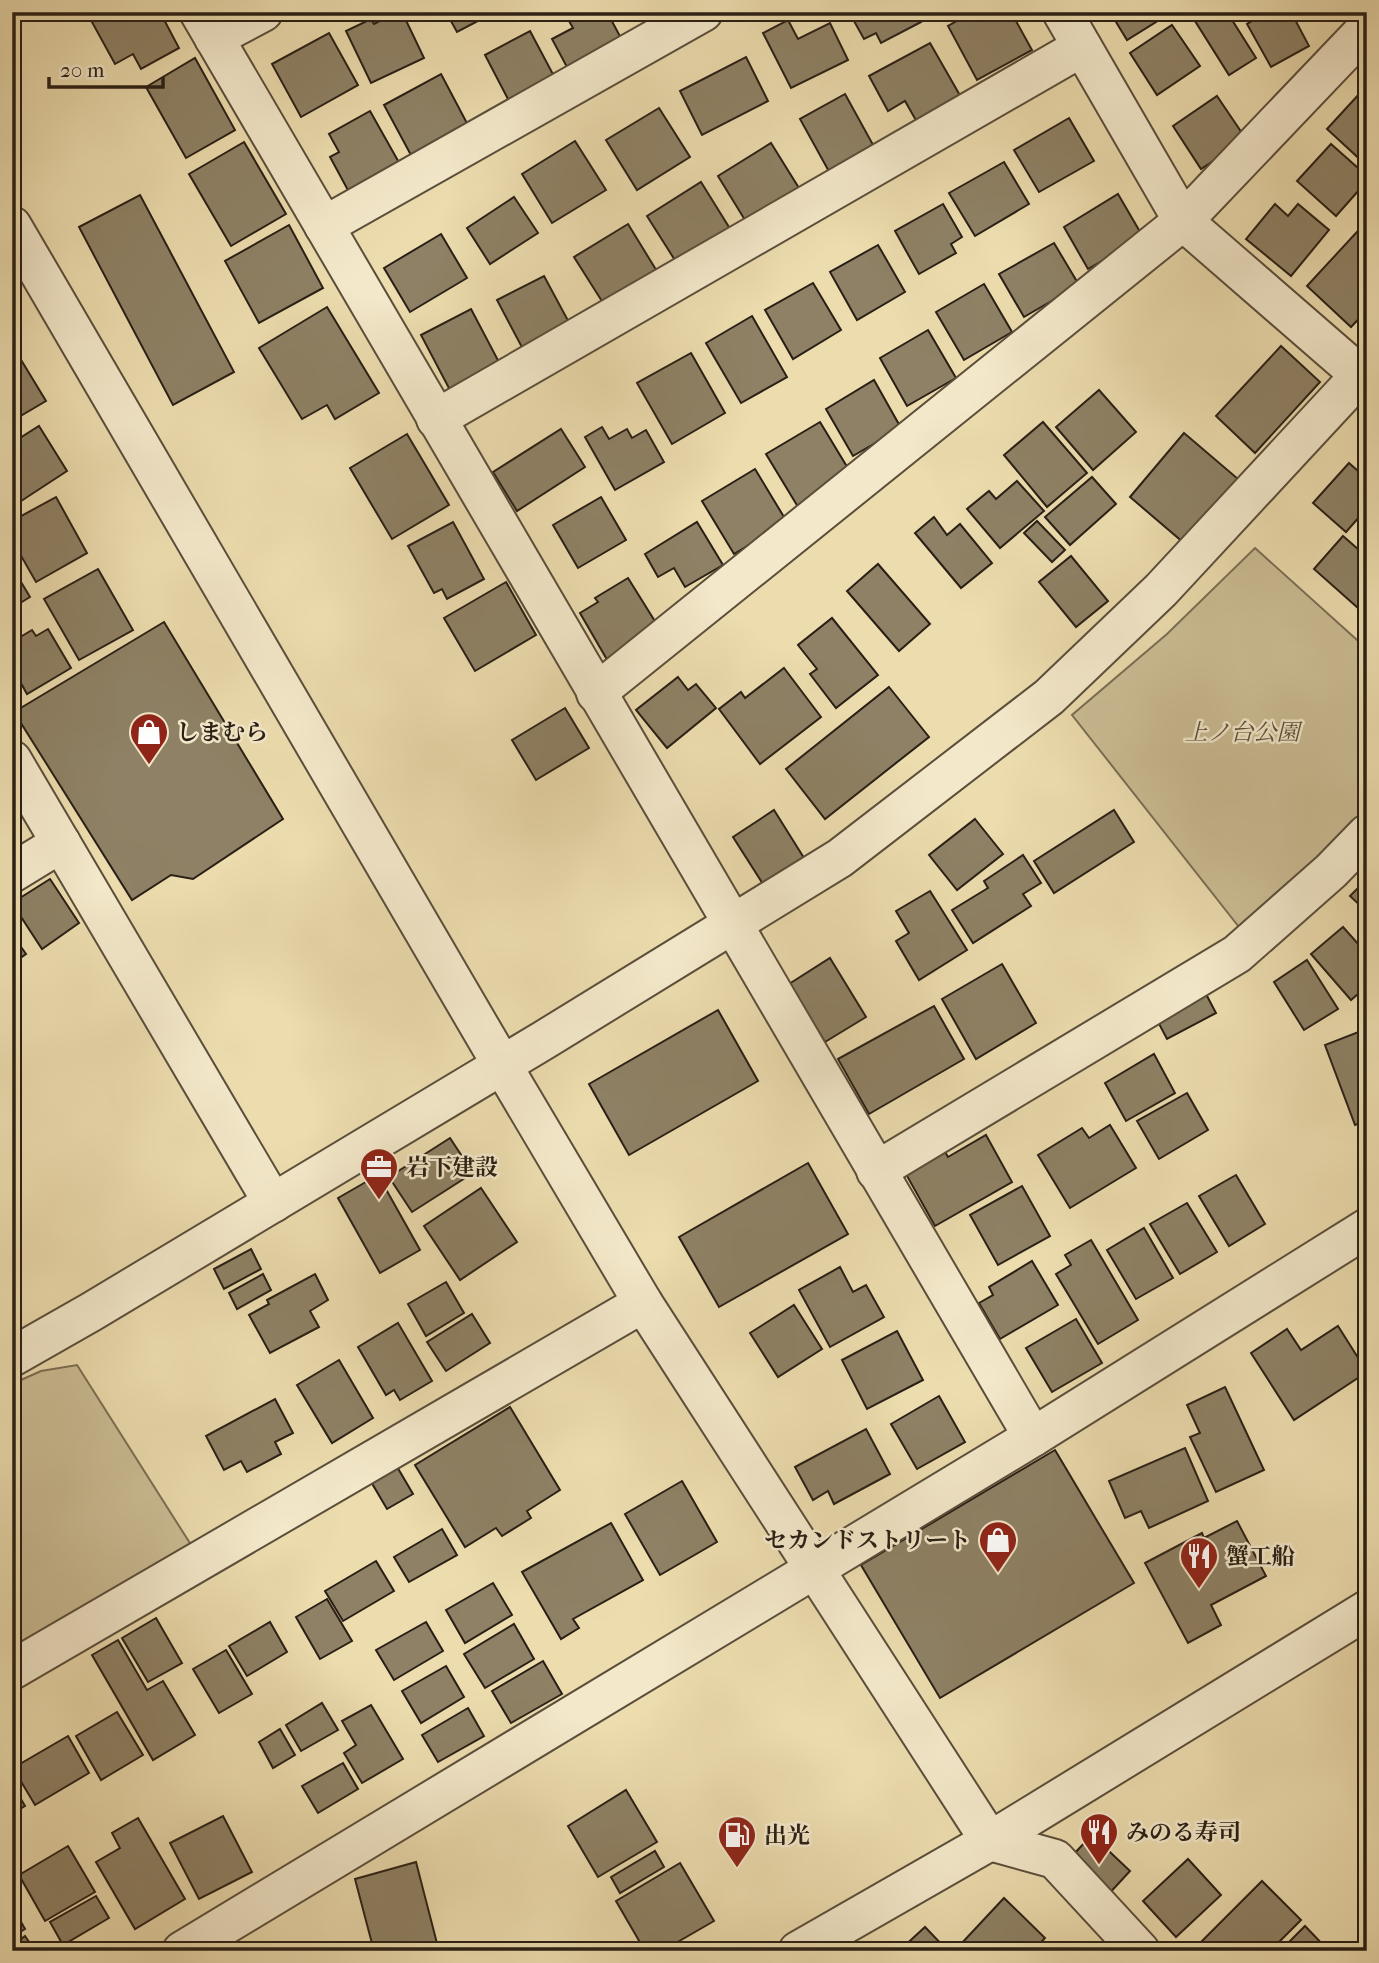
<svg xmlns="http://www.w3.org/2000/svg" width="1379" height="1963" viewBox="0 0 1379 1963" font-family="'IM FELL French Canon','Noto Serif JP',serif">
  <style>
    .green { fill: #cbbc94; stroke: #7a6e54; stroke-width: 2 }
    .building { fill: #8e8165; stroke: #291f15; stroke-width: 2 }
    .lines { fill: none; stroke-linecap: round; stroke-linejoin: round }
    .minor-casing { stroke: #5a4e3b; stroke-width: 42 }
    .minor { stroke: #f3e8ca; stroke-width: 38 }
    .labels { text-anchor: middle; stroke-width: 5; stroke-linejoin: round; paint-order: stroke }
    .poi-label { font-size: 23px; font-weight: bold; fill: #291f15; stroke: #f3e8ca; text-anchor: start }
    .park-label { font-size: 23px; font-style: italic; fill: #5a4e3b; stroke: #f3e8ca }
  </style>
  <rect width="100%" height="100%" fill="#ecdcae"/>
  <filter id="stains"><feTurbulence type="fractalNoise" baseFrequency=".00286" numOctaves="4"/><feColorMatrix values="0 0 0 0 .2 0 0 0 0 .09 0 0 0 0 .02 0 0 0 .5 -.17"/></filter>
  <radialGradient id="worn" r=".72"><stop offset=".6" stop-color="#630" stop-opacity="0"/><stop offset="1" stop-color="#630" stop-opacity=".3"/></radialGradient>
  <g class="green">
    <path d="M1255 548 1367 649V808L1346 831 1239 927 1072 715 1167 634Z"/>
    <path d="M77 1365 193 1548 12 1652V1384L41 1371Z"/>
  </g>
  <g class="building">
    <path d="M89 12H160L179 48 141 69 133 54 115 64 87 13Z"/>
    <path d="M397 12H402L424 58 371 83 346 31 371 19 374 24Z"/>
    <path d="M446 12H495L457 32Z"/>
    <path d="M564 12H607L622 40 568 69 552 39 573 28Z"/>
    <path d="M849 12H915L921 22 881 43 876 33 864 39Z"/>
    <path d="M973 12H1011L1032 50 977 80 948 26Z"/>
    <path d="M1110 12H1172L1127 40Z"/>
    <path d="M1209 12H1227L1256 58 1229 75 1195 21Z"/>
    <path d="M1268 12H1291L1309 46 1271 67 1247 24Z"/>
    <path d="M788 20 798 39 830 23 848 60 791 88 763 33Z"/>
    <path d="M1172 25 1200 66 1157 95 1130 53Z"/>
    <path d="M530 31 555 78 510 103 485 55Z"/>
    <path d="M329 33 358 85 301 117 272 64Z"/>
    <path d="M930 43 962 99 918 124 905 101 888 111 869 76Z"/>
    <path d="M746 57 768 101 702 135 680 91Z"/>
    <path d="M195 58 235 130 186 158 146 87Z"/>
    <path d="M441 74 469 127 412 157 384 105Z"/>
    <path d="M1361 92 1367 98V162L1365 164 1327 129Z"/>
    <path d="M845 94 877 152 832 177 800 119Z"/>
    <path d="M1217 96 1246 139 1201 169 1173 126Z"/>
    <path d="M659 108 690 157 637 190 606 140Z"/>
    <path d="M370 111 401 166 350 194 330 157 339 152 329 134Z"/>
    <path d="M1069 118 1094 161 1039 192 1014 150Z"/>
    <path d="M575 141 606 190 552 223 522 174Z"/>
    <path d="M244 142 286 214 231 246 189 174Z"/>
    <path d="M771 143 802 193 748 225 718 176Z"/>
    <path d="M1331 144 1367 176V181L1336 216 1297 181Z"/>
    <path d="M1004 162 1029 204 975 236 949 193Z"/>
    <path d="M701 182 732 232 678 265 647 216Z"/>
    <path d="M1118 194 1143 237 1088 269 1064 227Z"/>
    <path d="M140 195 234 372 173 405 79 227Z"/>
    <path d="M514 197 538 233 490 264 467 228Z"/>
    <path d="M943 204 962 237 951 244 956 253 919 274 895 231Z"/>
    <path d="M1275 204 1288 216 1298 204 1329 230 1291 276 1246 239Z"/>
    <path d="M1367 221V310L1351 327 1307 286Z"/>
    <path d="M628 224 658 273 605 306 574 257Z"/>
    <path d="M289 225 323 288 259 323 225 261Z"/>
    <path d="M441 234 467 278 410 312 384 268Z"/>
    <path d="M1054 243 1079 285 1024 317 999 274Z"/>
    <path d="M878 245 905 292 857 320 830 272Z"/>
    <path d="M544 276 572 328 525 353 497 300Z"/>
    <path d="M813 283 841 330 793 359 765 310Z"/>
    <path d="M984 284 1012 332 964 360 936 312Z"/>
    <path d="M327 307 379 393 335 419 327 405 302 419 259 348Z"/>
    <path d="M471 309 501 366 451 392 421 335Z"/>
    <path d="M752 316 787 377 741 403 706 343Z"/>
    <path d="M928 330 956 378 907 406 880 358Z"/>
    <path d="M12 345 46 401 12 421Z"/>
    <path d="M1281 346 1320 382 1255 453 1216 416Z"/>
    <path d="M691 353 725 413 672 444 637 383Z"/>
    <path d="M874 380 901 428 853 456 826 409Z"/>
    <path d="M1099 390 1136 432 1093 470 1056 427Z"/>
    <path d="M820 422 852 475 798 507 766 454Z"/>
    <path d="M1043 422 1087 473 1047 507 1004 455Z"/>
    <path d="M39 426 67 471 12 507V443Z"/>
    <path d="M602 427 609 439 627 429 632 438 646 430 664 462 615 490 585 437Z"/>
    <path d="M561 429 585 467 517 511 493 472Z"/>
    <path d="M1184 433 1238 479 1184 543 1130 497Z"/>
    <path d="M407 434 449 505 392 539 350 468Z"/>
    <path d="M1349 463 1367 479V508L1346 532 1313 503Z"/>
    <path d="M755 469 787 522 734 554 702 501Z"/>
    <path d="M1092 477 1116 504 1070 545 1045 517Z"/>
    <path d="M1017 481 1044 511 1000 548 967 509 989 491 996 499Z"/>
    <path d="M56 497 87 553 36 582 12 540V521Z"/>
    <path d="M601 497 626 540 578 568 553 525Z"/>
    <path d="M934 517 947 535 960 524 992 563 961 588 915 533Z"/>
    <path d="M1037 521 1065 550 1052 562 1024 533Z"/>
    <path d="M453 522 484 579 447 599 442 589 434 593 408 546Z"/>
    <path d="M697 522 723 565 685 587 674 568 658 577 645 554Z"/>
    <path d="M1343 536 1367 557V616L1314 569Z"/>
    <path d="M1071 556 1108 601 1076 627 1039 582Z"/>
    <path d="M878 564 930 624 899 651 847 591Z"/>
    <path d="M12 567 30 597 12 608Z"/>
    <path d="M98 569 133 630 79 660 44 599Z"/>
    <path d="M628 578 661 631 609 663 580 613 598 602 595 598Z"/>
    <path d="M506 582 536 635 475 671 444 618Z"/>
    <path d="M832 618 878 675 836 708 810 674 817 669 798 645Z"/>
    <path d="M164 622 283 819 193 879 171 875 132 900 14 712Z"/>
    <path d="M48 629 71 668 27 694 22 685 12 691V642L32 630 36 636Z"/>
    <path d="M784 668 821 717 760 764 719 709 741 692 745 698Z"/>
    <path d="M678 677 688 690 696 684 716 708 667 748 636 710Z"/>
    <path d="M889 687 929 737 825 819 786 769Z"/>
    <path d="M565 708 589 748 536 780 512 740Z"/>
    <path d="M774 810 804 858 763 884 733 837Z"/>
    <path d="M1114 810 1134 842 1054 893 1034 861Z"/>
    <path d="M975 819 1003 854 957 890 929 855Z"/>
    <path d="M1023 855 1041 883 1023 894 1031 906 973 943 952 910 988 888 984 881Z"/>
    <path d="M50 879 79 923 42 949 12 903Z"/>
    <path d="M1367 879V912L1350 896Z"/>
    <path d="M930 891 967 950 919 980 896 941 909 933 896 911Z"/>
    <path d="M1343 927 1367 954V986L1351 1000 1311 954Z"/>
    <path d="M12 934 26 954 12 964Z"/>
    <path d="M830 958 866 1017 825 1042 789 984Z"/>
    <path d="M1307 960 1338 1009 1304 1030 1274 982Z"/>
    <path d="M1002 964 1036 1023 976 1059 942 999Z"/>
    <path d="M1206 994 1216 1013 1167 1039 1157 1020Z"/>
    <path d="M934 1006 964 1059 869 1114 838 1059Z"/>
    <path d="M718 1010 758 1081 629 1155 589 1084Z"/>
    <path d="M1361 1031 1367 1046V1120L1355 1125 1325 1045Z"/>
    <path d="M1154 1054 1175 1093 1126 1121 1105 1083Z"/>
    <path d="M1187 1093 1208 1130 1159 1159 1137 1121Z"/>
    <path d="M1110 1125 1136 1168 1070 1208 1038 1155 1082 1128 1089 1138Z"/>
    <path d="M986 1135 1012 1182 935 1226 902 1167 941 1145 948 1157Z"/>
    <path d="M450 1138 473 1173 412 1212 389 1177Z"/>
    <path d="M808 1163 848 1234 719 1307 679 1237Z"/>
    <path d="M378 1175 420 1250 380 1273 338 1198Z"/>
    <path d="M1236 1175 1265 1224 1229 1246 1199 1196Z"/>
    <path d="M1022 1186 1050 1236 998 1265 970 1215Z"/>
    <path d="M481 1188 517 1242 460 1280 424 1226Z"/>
    <path d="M1187 1203 1217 1252 1180 1274 1150 1224Z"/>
    <path d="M1144 1228 1173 1278 1136 1299 1107 1250Z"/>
    <path d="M1091 1240 1138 1320 1098 1344 1056 1274 1071 1265 1065 1255Z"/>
    <path d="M251 1249 261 1269 224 1289 214 1269Z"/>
    <path d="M1032 1261 1058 1305 1000 1339 979 1303 993 1295 989 1287Z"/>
    <path d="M840 1267 853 1292 866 1285 884 1317 830 1347 799 1290Z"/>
    <path d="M263 1274 271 1290 237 1309 229 1293Z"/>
    <path d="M315 1274 328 1300 310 1311 319 1327 270 1353 249 1315 269 1304 267 1300Z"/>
    <path d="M446 1282 464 1313 426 1336 408 1304Z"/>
    <path d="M794 1305 822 1349 778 1377 750 1333Z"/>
    <path d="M472 1314 490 1343 446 1371 427 1342Z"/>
    <path d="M1076 1319 1102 1363 1052 1392 1026 1348Z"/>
    <path d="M398 1323 432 1381 400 1400 394 1390 386 1395 358 1347Z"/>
    <path d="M1338 1326 1367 1372 1294 1420 1251 1353 1287 1329 1301 1350Z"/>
    <path d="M897 1331 923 1380 867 1409 842 1360Z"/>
    <path d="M339 1360 373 1418 332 1443 297 1385Z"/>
    <path d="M1225 1387 1264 1470 1216 1492 1190 1437 1200 1433 1187 1405Z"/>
    <path d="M939 1396 965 1442 917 1469 891 1424Z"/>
    <path d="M275 1399 293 1433 275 1442 281 1454 247 1472 241 1461 224 1470 206 1436Z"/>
    <path d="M510 1407 560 1490 527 1511 531 1518 502 1536 496 1528 465 1547 415 1465Z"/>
    <path d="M866 1429 890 1474 834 1504 828 1491 813 1500 795 1467Z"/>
    <path d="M1185 1448 1208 1501 1149 1528 1141 1511 1125 1518 1109 1481Z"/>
    <path d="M1055 1450 1134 1583 940 1698 861 1565Z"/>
    <path d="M396 1465 413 1494 387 1509 370 1480Z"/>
    <path d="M682 1481 717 1542 660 1575 625 1514Z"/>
    <path d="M1237 1521 1266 1576 1211 1605 1221 1625 1188 1643 1145 1563 1202 1533 1204 1538Z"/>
    <path d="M611 1523 643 1580 573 1619 579 1628 561 1639 522 1572Z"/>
    <path d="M442 1529 457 1555 409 1582 394 1557Z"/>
    <path d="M376 1561 394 1591 343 1621 325 1591Z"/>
    <path d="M493 1583 512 1615 465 1643 446 1610Z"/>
    <path d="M327 1599 352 1641 320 1659 296 1617Z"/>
    <path d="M156 1618 182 1663 148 1682 122 1638Z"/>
    <path d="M270 1622 287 1652 247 1676 229 1646Z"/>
    <path d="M426 1622 443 1651 394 1680 376 1650Z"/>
    <path d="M514 1624 534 1659 485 1688 464 1654Z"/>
    <path d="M118 1640 147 1690 163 1681 195 1735 153 1760 92 1655Z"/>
    <path d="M226 1650 252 1694 219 1713 193 1669Z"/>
    <path d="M543 1661 562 1694 511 1723 492 1691Z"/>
    <path d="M446 1666 464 1697 421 1723 402 1691Z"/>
    <path d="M322 1703 338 1730 301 1751 286 1725Z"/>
    <path d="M371 1705 403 1759 362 1783 344 1753 356 1745 342 1721Z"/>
    <path d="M468 1708 484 1736 438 1762 422 1735Z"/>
    <path d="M117 1712 143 1755 101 1780 76 1736Z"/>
    <path d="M280 1729 295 1755 273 1768 259 1742Z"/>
    <path d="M68 1736 89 1773 35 1805 13 1768Z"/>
    <path d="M343 1763 358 1789 318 1813 302 1786Z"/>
    <path d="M12 1784 25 1806 12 1814Z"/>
    <path d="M626 1790 657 1842 598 1877 568 1826Z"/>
    <path d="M223 1816 252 1872 199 1899 170 1843Z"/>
    <path d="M138 1818 185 1899 135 1929 96 1862 120 1848 112 1833Z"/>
    <path d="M1092 1835 1130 1871 1106 1897 1068 1860Z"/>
    <path d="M68 1846 95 1892 45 1921 19 1875Z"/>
    <path d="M655 1851 664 1867 620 1893 611 1877Z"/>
    <path d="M1188 1859 1221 1895 1176 1937 1143 1901Z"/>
    <path d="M416 1862 439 1951H374L355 1879Z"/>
    <path d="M680 1863 714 1921 662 1951H645L616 1901Z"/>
    <path d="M1262 1881 1301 1920 1270 1951H1192Z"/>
    <path d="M96 1896 109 1918 63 1945 50 1922Z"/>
    <path d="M1004 1898 1045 1938 1033 1951H966L960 1945Z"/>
    <path d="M12 1906 25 1929 12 1937Z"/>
    <path d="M1305 1926 1329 1951H1280Z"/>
    <path d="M925 1927 948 1951H899Z"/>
    <path d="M25 1936 35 1951H12V1946Z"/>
  </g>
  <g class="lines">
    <defs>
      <g id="minor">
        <path d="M199 12 1033 1437"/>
        <path d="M1062 12 1183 221 1367 381"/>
        <path d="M214 38 263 12"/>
        <path d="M12 226 502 1065 643 1303 990 1841 1055 1859 1140 1951"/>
        <path d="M324 226 703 12"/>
        <path d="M436 419 1082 47"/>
        <path d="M596 693 1183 221 1367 28"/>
        <path d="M12 760 273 1203"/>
        <path d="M12 873 61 843"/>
        <path d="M876 1171 1237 954 1331 871 1367 834"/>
        <path d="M12 1357 91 1312 544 1040 840 858 1049 697 1161 590 1367 368"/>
        <path d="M12 1670 643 1303"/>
        <path d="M182 1951 1033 1437 1367 1228"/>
        <path d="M798 1951 990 1841 1367 1610"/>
      </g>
    </defs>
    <use href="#minor" class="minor-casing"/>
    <use href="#minor" class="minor"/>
  </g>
  <defs>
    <symbol id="shop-pin" viewBox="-11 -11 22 30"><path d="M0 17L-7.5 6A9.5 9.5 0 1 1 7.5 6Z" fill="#8f2418" stroke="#f3e8ca"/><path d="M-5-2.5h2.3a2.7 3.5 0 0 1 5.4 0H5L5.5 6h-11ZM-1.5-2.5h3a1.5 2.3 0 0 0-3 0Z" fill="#fff"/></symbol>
    <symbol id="office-pin" viewBox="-11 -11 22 30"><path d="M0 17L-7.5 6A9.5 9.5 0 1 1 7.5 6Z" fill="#8f2418" stroke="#f3e8ca"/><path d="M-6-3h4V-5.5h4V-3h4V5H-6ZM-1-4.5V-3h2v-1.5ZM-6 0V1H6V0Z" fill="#fff"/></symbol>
    <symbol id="restaurant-pin" viewBox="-11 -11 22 30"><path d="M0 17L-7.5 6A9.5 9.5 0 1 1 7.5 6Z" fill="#8f2418" stroke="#f3e8ca"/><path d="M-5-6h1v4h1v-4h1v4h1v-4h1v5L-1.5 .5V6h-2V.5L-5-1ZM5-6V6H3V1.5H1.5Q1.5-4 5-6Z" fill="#fff"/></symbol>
    <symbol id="fuel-pin" viewBox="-11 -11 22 30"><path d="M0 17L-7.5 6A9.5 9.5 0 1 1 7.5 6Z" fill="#8f2418" stroke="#f3e8ca"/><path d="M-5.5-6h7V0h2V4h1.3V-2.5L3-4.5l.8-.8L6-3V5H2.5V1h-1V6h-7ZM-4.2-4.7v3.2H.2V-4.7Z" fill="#fff"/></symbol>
  </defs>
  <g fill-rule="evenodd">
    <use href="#shop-pin" x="127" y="710" width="44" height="60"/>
    <use href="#office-pin" x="357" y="1145" width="44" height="60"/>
    <use href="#shop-pin" x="976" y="1518" width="44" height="60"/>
    <use href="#restaurant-pin" x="1177" y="1534" width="44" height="60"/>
    <use href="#restaurant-pin" x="1077" y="1810" width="44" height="60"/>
    <use href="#fuel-pin" x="715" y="1813" width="44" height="60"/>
  </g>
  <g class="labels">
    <g class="poi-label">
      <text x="176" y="740">しまむら</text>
      <text x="406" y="1175">岩下建設</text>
      <text x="971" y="1548" text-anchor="end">セカンドストリート</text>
      <text x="1226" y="1564">蟹工船</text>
      <text x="1126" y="1840">みのる寿司</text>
      <text x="764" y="1843">出光</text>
    </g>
    <g class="park-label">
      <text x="1242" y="740">上ノ台公園</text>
    </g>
  </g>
  <rect width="1379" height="1963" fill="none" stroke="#ecdcae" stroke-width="42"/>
  <rect x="14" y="14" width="1351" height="1935" fill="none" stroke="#291f15" stroke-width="3.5"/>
  <rect x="21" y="21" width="1337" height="1921" fill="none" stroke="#291f15" stroke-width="2"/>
  <path d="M49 77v10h114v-10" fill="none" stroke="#291f15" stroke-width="3.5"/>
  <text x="60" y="77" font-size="21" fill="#291f15" stroke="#f3e8ca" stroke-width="5" paint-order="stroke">20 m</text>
  <rect width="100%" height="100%" filter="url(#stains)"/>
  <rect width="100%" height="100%" fill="url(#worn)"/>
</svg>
